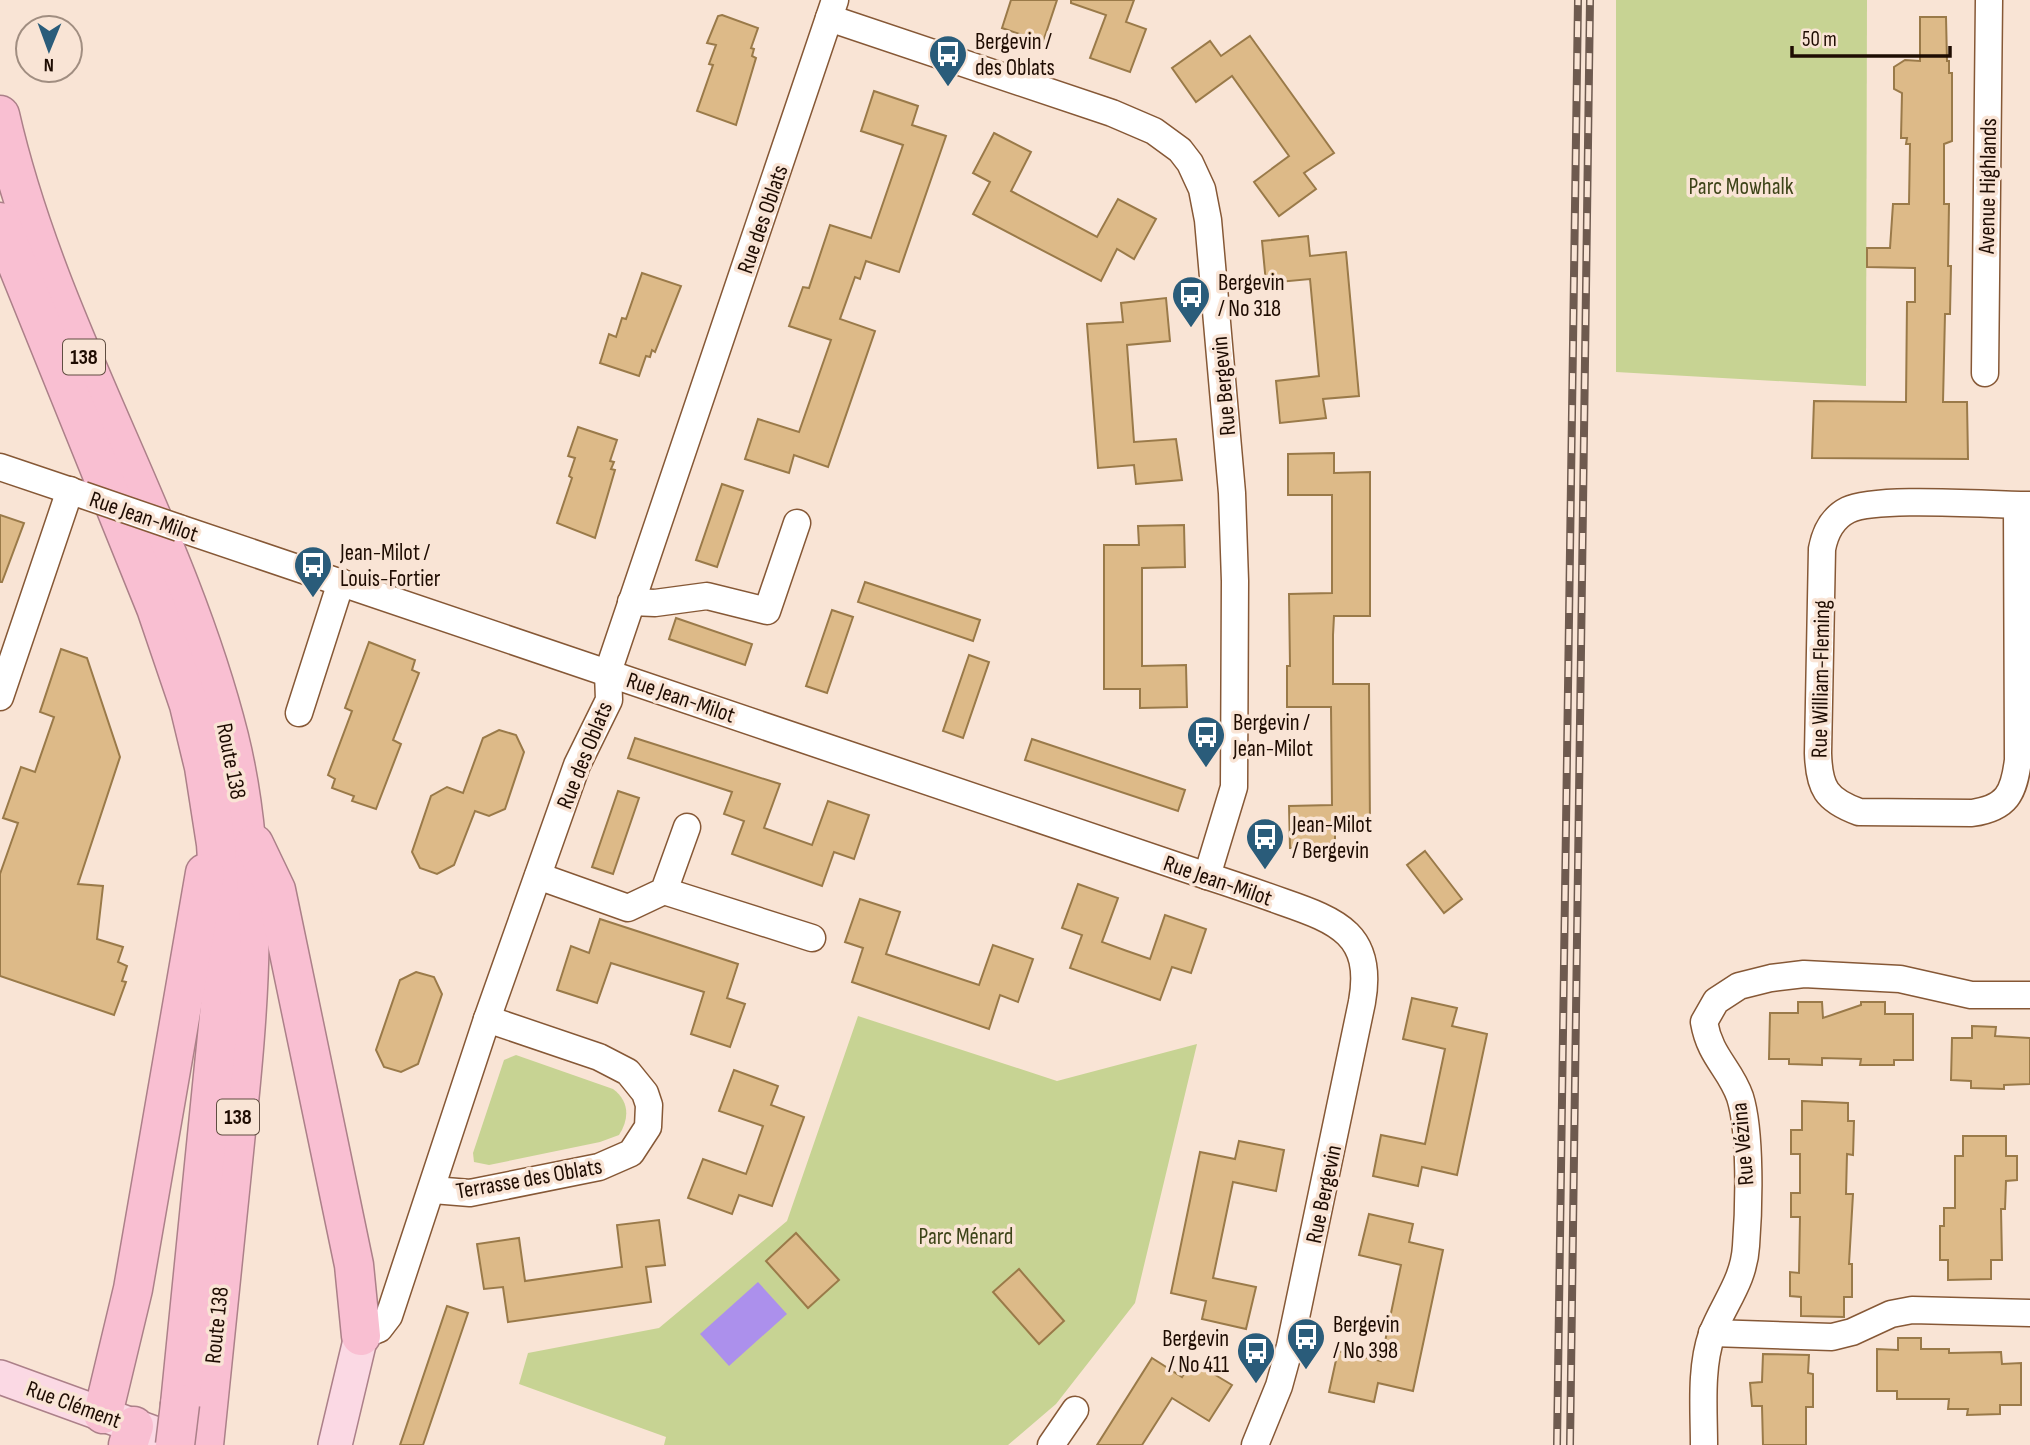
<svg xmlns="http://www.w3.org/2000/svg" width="2030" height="1445" viewBox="0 0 2030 1445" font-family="'Sofia Sans Condensed',sans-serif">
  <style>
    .green { fill: #c7d393 }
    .water { fill: #ac90ec }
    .building { fill: #ddba88; stroke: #9a7a49; stroke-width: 2 }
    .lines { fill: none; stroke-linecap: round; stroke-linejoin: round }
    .minor-casing { stroke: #865836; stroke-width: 29 }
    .major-casing { stroke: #ac8089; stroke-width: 36 }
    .highway-casing { stroke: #ac8089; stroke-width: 41 }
    .minor { stroke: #fff; stroke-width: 26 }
    .major { stroke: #fbd9e4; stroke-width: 33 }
    .highway { stroke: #f9bfd2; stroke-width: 38 }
    .rail-casing { stroke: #6e5a4f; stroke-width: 8 }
    .rail { stroke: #f9e4d5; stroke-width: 5; stroke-dasharray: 16; stroke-linecap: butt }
    .minor-bridge-casing { stroke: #865836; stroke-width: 29; stroke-linecap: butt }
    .highway-bridge-casing { stroke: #ac8089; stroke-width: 41; stroke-linecap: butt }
    .minor-bridge { stroke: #fff; stroke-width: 26 }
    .highway-bridge { stroke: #f9bfd2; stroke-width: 38 }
    .labels { text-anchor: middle; stroke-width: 7; stroke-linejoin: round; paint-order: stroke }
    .shield { fill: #f9e4d5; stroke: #604d41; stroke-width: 2 }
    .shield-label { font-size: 21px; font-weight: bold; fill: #1e0c02 }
    .poi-label { font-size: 23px; fill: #1e0c02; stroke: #f9e4d5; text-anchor: start }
    .park-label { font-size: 23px; fill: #3d4418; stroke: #f9e4d5 }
    .street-label { font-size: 23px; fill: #1e0c02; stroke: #f9e4d5 }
  </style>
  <rect width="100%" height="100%" fill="#f9e4d5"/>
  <g class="green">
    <path d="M1616 0H1867L1866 386 1616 372Z"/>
    <path d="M858 1016 1057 1081 1197 1044 1135 1303 1056 1404 1008 1445H664L666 1437 519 1384 528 1353 659 1328 787 1221Z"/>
    <path d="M516 1055 613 1089C629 1101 630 1118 619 1135L600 1142 489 1165 474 1162 473 1153 504 1060Z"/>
  </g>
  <path class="water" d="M758 1282 787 1314 729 1366 700 1334Z"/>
  <g class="building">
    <path d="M1011 0H1057L1043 42 1002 28Z"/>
    <path d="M1071 0H1134L1126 22 1146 29 1130 72 1090 58 1106 15 1071 3Z"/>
    <path d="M722 15 758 28 751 48 754 49 752 56 756 58 736 125 697 111 713 65 709 64 716 45 707 43 718 16Z"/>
    <path d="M1920 17H1946L1947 61H1949V73H1952V141L1944 144V204H1949L1948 266H1951L1950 314H1945L1943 402H1967L1968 459 1812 458 1814 401 1906 402 1907 302H1915V268L1867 267V248H1890L1893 204H1909L1910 144H1906L1907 138H1901L1902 93 1894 89V67L1905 60 1920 61Z"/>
    <path d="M1250 36 1334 153 1304 173 1316 189 1279 216 1254 182 1289 156 1232 76 1196 102 1172 68 1210 41 1221 56Z"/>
    <path d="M874 91 918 106 912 125 946 136 899 272 866 261 860 279 855 277 840 319 875 331 828 467 794 455 789 473 745 459 758 419 799 432 831 340 789 326 803 287 809 288 830 225 871 238 903 145 861 131Z"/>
    <path d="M994 133 1031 152 1011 191 1097 237 1118 199 1156 219 1134 259 1117 249 1101 281 973 214 990 182 973 173Z"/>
    <path d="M1308 236 1310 256 1346 252 1359 396 1323 399 1326 418 1280 423 1276 381 1319 376 1310 279 1266 283 1262 241Z"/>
    <path d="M642 273 681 286 655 352 652 350 650 357 646 356 639 376 600 363 609 334 616 337 622 318 626 319Z"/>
    <path d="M1166 298 1170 341 1127 345 1134 442 1176 439 1182 480 1136 484 1134 465 1098 468 1087 324 1123 322 1121 303Z"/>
    <path d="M578 427 617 440 610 461 614 462 611 469 615 470 595 538 557 523 572 478 569 476 575 458 568 456Z"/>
    <path d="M1334 453V473L1370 472V616H1334L1333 635V684H1369L1370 828H1335V847L1290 848 1289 806 1332 805 1331 707H1287V666H1290L1289 594 1332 593V495H1288V454Z"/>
    <path d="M722 484 743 491 717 567 696 560Z"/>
    <path d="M0 515 24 523 2 582H0Z"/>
    <path d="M1184 525 1185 567 1142 568V666L1186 665 1187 707 1140 708V689H1104V545H1139L1138 526Z"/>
    <path d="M865 582 980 620 973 641 858 602Z"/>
    <path d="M832 610 853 617 827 693 806 686Z"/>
    <path d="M676 618 752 644 745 665 669 639Z"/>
    <path d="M369 642 415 660 412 670 419 673 393 740 401 744 376 809 352 801 354 796 332 788 335 779 328 775 352 711 345 708Z"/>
    <path d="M61 649 87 658 120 757 78 884 103 886 97 939 123 947 118 962 127 966 122 981 126 982 114 1015 0 976V874L18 823 3 818 21 767 35 772 54 717 40 712Z"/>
    <path d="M969 655 989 662 963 738 943 731Z"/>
    <path d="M499 730 516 735 524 752 505 809 489 816 475 811 454 865 437 874 420 868 412 852 431 796 447 787 463 793 483 738Z"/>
    <path d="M635 738 780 784 764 828 812 845 828 801 869 815 854 859 834 852 822 886 732 854 744 821 724 814 732 792 628 758Z"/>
    <path d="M1032 739 1185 790 1178 811 1025 760Z"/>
    <path d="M618 791 639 798 613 874 592 867Z"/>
    <path d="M1425 851 1462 899 1444 913 1407 865Z"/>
    <path d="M1078 884 1118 898 1102 942 1127 951 1150 959 1165 915 1206 929 1191 973 1172 967 1160 1000 1070 968 1082 935 1062 928Z"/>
    <path d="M860 899 900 912 886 954 979 985 993 945 1033 959 1018 1002 1000 995 989 1029 852 982 863 948 845 942Z"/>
    <path d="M600 919 738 964 727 998 745 1004 730 1047 691 1034 704 992 611 963 597 1003 557 990 571 946 589 953Z"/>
    <path d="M416 972 434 977 442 994 418 1064 401 1072 384 1067 376 1050 400 980Z"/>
    <path d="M1412 998 1457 1008 1452 1026 1487 1034 1457 1175 1422 1167 1418 1186 1373 1176 1381 1135 1425 1144 1445 1049 1403 1039Z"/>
    <path d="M1798 1002H1822L1823 1018 1861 1005V1002H1885V1014H1913V1060H1894V1065H1860L1861 1059 1822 1058V1065L1789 1064V1059H1769L1770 1013H1798Z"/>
    <path d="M1972 1026 1996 1027 1995 1036 2030 1038V1084L2004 1085V1089L1971 1088V1081L1951 1080 1952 1038H1972Z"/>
    <path d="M734 1070 778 1086 771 1105 804 1117 772 1206 739 1195 732 1214 688 1198 703 1159 746 1174 755 1149 763 1126 719 1111Z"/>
    <path d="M1802 1101 1848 1103V1121H1854L1853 1155 1847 1154 1846 1194H1853L1849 1264H1852V1297H1844V1317L1801 1316V1297L1790 1296V1272L1799 1273 1800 1217H1791V1193H1800V1154H1791V1130H1802Z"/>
    <path d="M1963 1136H2006V1156H2017V1180L2006 1181 2005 1209H2001L2002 1260H1991V1279L1948 1280V1260H1940V1226H1944V1208H1955V1156H1963Z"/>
    <path d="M1239 1141 1284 1150 1276 1191 1233 1182 1213 1278 1256 1287 1246 1329 1202 1319 1206 1301 1171 1293 1200 1152 1235 1159Z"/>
    <path d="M1369 1214 1413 1224 1409 1242 1443 1250 1413 1391 1378 1383 1374 1402 1329 1392 1338 1351 1381 1361 1401 1265 1359 1255Z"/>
    <path d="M659 1220 665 1265 646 1267 651 1302 508 1322 503 1287 484 1289 477 1244 519 1238 525 1281 622 1267 617 1225Z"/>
    <path d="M796 1233 839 1280 808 1308 766 1261Z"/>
    <path d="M1019 1269 1064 1321 1039 1344 993 1292Z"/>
    <path d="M447 1306 468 1313 423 1445H400Z"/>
    <path d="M1898 1338H1921V1349H1949V1353L2001 1352 2002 1364 2021 1363V1405H2000V1414L1967 1415 1968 1409H1948L1949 1399H1897V1391H1877V1349L1898 1350Z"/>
    <path d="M1763 1354 1809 1355 1808 1373 1813 1374V1407H1806V1445H1763L1762 1406H1752L1750 1383 1762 1382Z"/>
    <path d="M1152 1358 1182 1377 1192 1361 1232 1385 1209 1421 1172 1398 1142 1445H1097Z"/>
  </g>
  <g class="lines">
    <defs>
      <g id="minor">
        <path d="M829 18 1112 113 1154 131 1180 150 1190 163 1202 189 1208 220 1232 493 1235 581 1234 787 1207 876"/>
        <path d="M1985 373 1989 0"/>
        <path d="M0 467 83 495"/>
        <path d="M2017 505 2018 760C2014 793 2007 808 1972 813L1859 812C1826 800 1819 788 1818 753L1822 549C1825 533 1832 518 1848 510 1876 496 1992 505 2030 505"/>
        <path d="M179 528 1207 876C1232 884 1258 893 1283 902 1338 921 1374 935 1362 1002L1290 1346 1279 1386 1255 1445"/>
        <path d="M631 602 655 603 707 596 767 611 797 523"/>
        <path d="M0 697 70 490"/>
        <path d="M299 713 341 582"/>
        <path d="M538 876 628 908 664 891 687 827"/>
        <path d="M664 891 812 938"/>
        <path d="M433 1190 470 1193 599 1167 631 1153 648 1127 649 1105 645 1093 628 1072 599 1057 487 1019"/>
        <path d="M1712 1333 1832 1337 1852 1332 1891 1314 1912 1310 2030 1313"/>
        <path d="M361 1336 379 1329 389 1316 487 1019 577 765 609 700 608 672 835 0"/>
        <path d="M1051 1445 1075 1410"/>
        <path d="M1704 1445C1704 1410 1700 1368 1712 1334 1724 1303 1744 1281 1746 1246 1749 1208 1751 1132 1740 1097 1730 1068 1710 1057 1704 1022L1716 1001 1739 986 1771 978 1804 974 1900 979 1971 995H2030"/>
      </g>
      <g id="major">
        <path d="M0 1377 187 1445"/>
        <path d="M335 1445 361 1336"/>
      </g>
      <g id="highway">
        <path d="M0 115C49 331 175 522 229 737 262 871 249 1007 235 1142 225 1243 215 1344 204 1445"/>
        <path d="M0 222 156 608 189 705 204 767 216 844 222 937 221 996 180 1404"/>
        <path d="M254 844 276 890 354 1265 361 1336"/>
        <path d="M103 1414 133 1289 205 873"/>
        <path d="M128 1445 134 1426"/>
      </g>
    </defs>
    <use href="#minor" class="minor-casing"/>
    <use href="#major" class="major-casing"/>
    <use href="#highway" class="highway-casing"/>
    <use href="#minor" class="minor"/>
    <use href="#major" class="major"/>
    <use href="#highway" class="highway"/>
    <defs>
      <g id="rail">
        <path d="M1557 1445 1578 0"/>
        <path d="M1570 1445 1590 0"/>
      </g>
    </defs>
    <use href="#rail" class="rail-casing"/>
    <use href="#rail" class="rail"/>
    <defs>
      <path id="minor-bridge" d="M83 495 179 528"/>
      <path id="highway-bridge" d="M175 1445 180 1404"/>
    </defs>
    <use href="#minor-bridge" class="minor-bridge-casing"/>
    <use href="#highway-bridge" class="highway-bridge-casing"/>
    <use href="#minor-bridge" class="minor-bridge"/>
    <use href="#highway-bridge" class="highway-bridge"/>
  </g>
  <defs>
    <symbol id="bus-pin" viewBox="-11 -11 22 30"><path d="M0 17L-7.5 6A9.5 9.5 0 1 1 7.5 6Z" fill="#2a5c7a" stroke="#f9e4d5"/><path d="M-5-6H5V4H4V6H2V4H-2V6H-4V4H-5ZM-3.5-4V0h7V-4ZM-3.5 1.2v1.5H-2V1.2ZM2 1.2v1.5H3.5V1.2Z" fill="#fff"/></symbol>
  </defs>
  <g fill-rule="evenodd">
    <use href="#bus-pin" x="926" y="32" width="44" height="60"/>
    <use href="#bus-pin" x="1169" y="273" width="44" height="60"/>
    <use href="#bus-pin" x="291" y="543" width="44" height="60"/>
    <use href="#bus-pin" x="1184" y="713" width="44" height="60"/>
    <use href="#bus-pin" x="1243" y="815" width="44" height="60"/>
    <use href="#bus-pin" x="1284" y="1315" width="44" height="60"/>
    <use href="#bus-pin" x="1234" y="1329" width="44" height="60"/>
  </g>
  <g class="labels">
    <g class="shield">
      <rect x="63" y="339.5" width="42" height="35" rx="5"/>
      <rect x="217" y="1099.5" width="42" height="35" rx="5"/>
    </g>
    <g class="shield-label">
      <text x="84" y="364">138</text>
      <text x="238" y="1124">138</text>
    </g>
    <g class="poi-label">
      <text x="975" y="49">Bergevin /<tspan x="975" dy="26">des Oblats</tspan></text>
      <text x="1218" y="290">Bergevin<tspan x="1218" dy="26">/ No 318</tspan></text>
      <text x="340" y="560">Jean-Milot /<tspan x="340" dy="26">Louis-Fortier</tspan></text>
      <text x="1233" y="730">Bergevin /<tspan x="1233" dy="26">Jean-Milot</tspan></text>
      <text x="1292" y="832">Jean-Milot<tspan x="1292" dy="26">/ Bergevin</tspan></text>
      <text x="1333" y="1332">Bergevin<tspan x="1333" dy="26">/ No 398</tspan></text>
      <text x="1229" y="1346" text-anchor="end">Bergevin<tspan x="1229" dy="26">/ No 411</tspan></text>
    </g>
    <g class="park-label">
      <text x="1741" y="194">Parc Mowhalk</text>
      <text x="966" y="1244">Parc Ménard</text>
    </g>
    <g class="street-label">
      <text transform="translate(1987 186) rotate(-89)" y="8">Avenue Highlands</text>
      <text transform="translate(762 219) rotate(-71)" y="8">Rue des Oblats</text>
      <text transform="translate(1223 386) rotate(-95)" y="8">Rue Bergevin</text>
      <text transform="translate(144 516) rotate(19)" y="8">Rue Jean-Milot</text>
      <text transform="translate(1820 679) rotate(-89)" y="8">Rue William-Fleming</text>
      <text transform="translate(681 697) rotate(19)" y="8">Rue Jean-Milot</text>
      <text transform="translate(584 755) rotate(-68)" y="8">Rue des Oblats</text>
      <text transform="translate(232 761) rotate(79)" y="8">Route 138</text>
      <text transform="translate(1218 880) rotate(19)" y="8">Rue Jean-Milot</text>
      <text transform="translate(1742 1144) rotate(-95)" y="8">Rue Vézina</text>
      <text transform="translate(529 1178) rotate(-10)" y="8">Terrasse des Oblats</text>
      <text transform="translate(1323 1194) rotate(-78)" y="8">Rue Bergevin</text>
      <text transform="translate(216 1325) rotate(-84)" y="8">Route 138</text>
      <text transform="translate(74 1404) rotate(20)" y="8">Rue Clément</text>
    </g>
  </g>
  <g transform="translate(49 49) rotate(181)"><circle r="33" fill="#f9e4d5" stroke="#a18e81" stroke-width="2"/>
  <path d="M0-5L12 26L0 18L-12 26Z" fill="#2a5c7a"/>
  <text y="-10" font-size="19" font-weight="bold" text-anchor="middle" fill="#1e0c02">N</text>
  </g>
  <path d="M1792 46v10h158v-10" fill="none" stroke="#1e0c02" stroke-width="3.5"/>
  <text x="1802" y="46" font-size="21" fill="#1e0c02" stroke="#f9e4d5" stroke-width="5" paint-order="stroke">50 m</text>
</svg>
